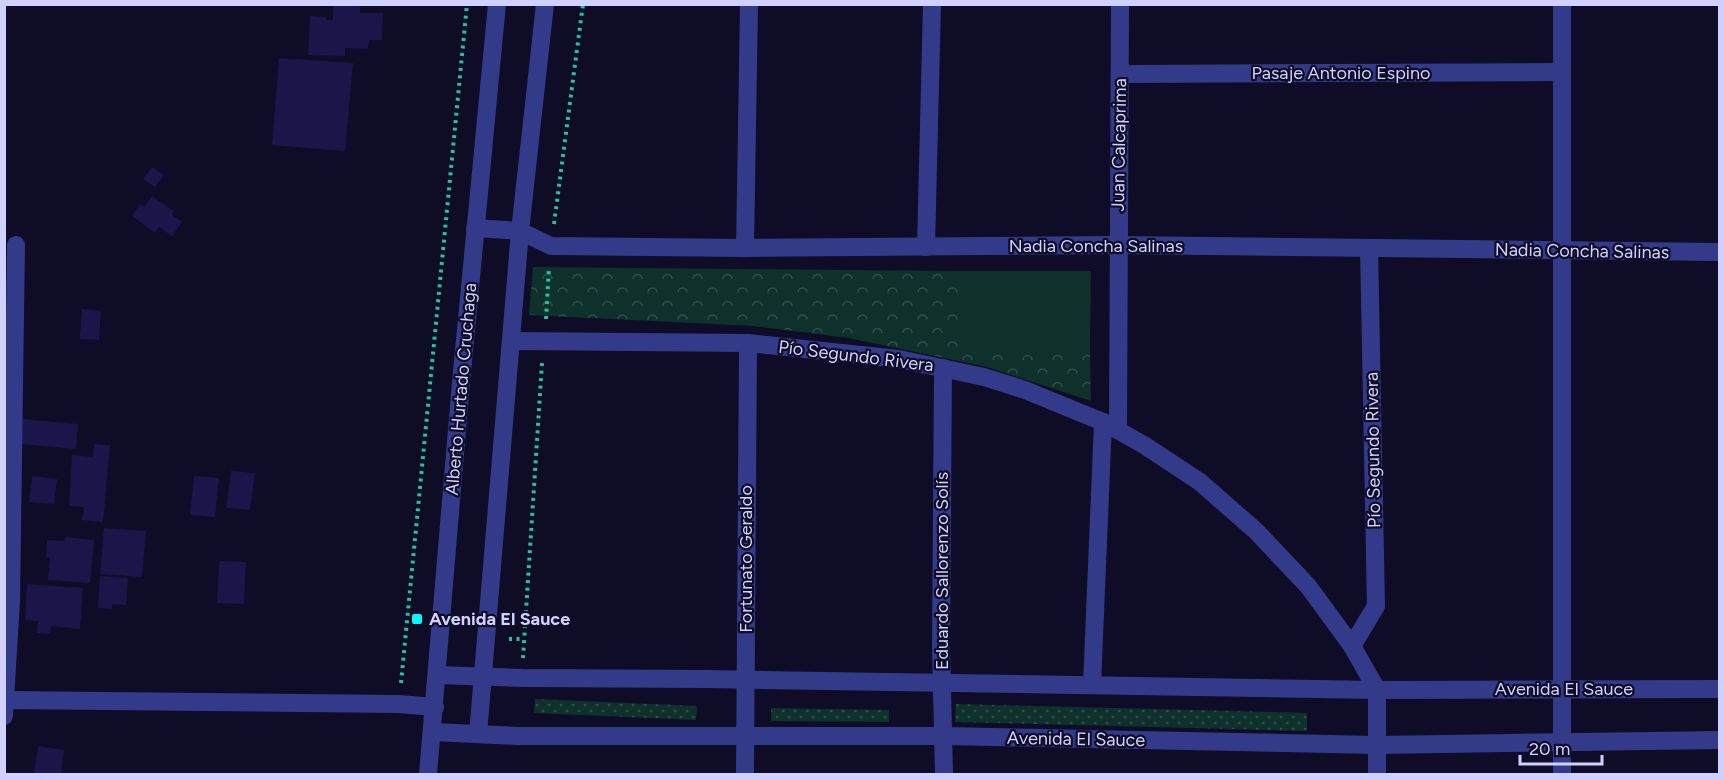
<svg xmlns="http://www.w3.org/2000/svg" width="1724" height="779" viewBox="0 0 1724 779" font-family="Figtree,sans-serif">
  <style>
    .grass { fill: url(#grass-dots) }
    .park { fill: url(#park-crowns) }
    .pitch { fill: #0f312b }
    .building { fill: #1b1649 }
    .lines { fill: none; stroke-linecap: round; stroke-linejoin: round }
    .path { stroke: #23c2a5; stroke-width: 4; stroke-dasharray: 3 4.5; stroke-linecap: butt }
    .minor { stroke: #333a8a; stroke-width: 18 }
    .poi-dot { fill: #00fcf7; stroke: #0e0c26; stroke-width: 2 }
    .labels { text-anchor: middle; stroke-width: 4.5; stroke-linejoin: round; paint-order: stroke }
    .street-label { font-size: 18px; fill: #d1d1ff; stroke: #0e0c26 }
    .poi-label { font-size: 18px; font-weight: bold; fill: #d1d1ff; stroke: #0e0c26; text-anchor: start }
  </style>
  <defs>
    <pattern id="grass-dots" width="8" height="8" patternUnits="userSpaceOnUse" patternTransform="scale(1.5)"><rect width="8" height="8" fill="#0f312b"/><path d="M2 2h.1M6 6h.1" fill="none" stroke="#314e4b" stroke-width="1.8" stroke-linecap="round"/></pattern>
    <pattern id="park-crowns" width="20" height="18" patternUnits="userSpaceOnUse" patternTransform="scale(1.5)"><rect width="20" height="18" fill="#0f312b"/><path d="M2 6a3 3 0 1 1 6 0M12 15a3 3 0 1 1 6 0" fill="none" stroke="#314e4b"/></pattern>
  </defs>
  <rect width="100%" height="100%" fill="#0e0c26"/>
  <g class="grass">
    <path d="M535 699 697 706 696 720 534 713Z"/>
    <path d="M956 704 1307 713V731L955 722Z"/>
    <path d="M771 708 889 710V722L771 721Z"/>
  </g>
  <path class="park" d="M533 267 959 271V347H1090L1091 401 987 367 849 338 754 326 529 315Z"/>
  <path class="pitch" d="M959 271H1091L1090 347H958Z"/>
  <g class="building">
    <path d="M333 4H360V13H383L382 40H369L368 49 345 48V56L308 55 310 16 326 17 327 20H333Z"/>
    <path d="M279 58 353 63 345 151 272 145Z"/>
    <path d="M152 167 164 175 155 187 143 179Z"/>
    <path d="M152 196 174 211 172 215 182 222 172 236 159 227 155 233 132 216 140 204 144 207Z"/>
    <path d="M82 309 101 311 99 340 80 339Z"/>
    <path d="M22 419 78 424 76 449 20 444Z"/>
    <path d="M94 444 110 445 103 522 82 520 84 507 69 506 72 455 93 457Z"/>
    <path d="M231 471 255 473 250 510 226 508Z"/>
    <path d="M32 476 57 479 54 504 29 502Z"/>
    <path d="M194 476 219 478 215 517 190 515Z"/>
    <path d="M104 528 146 531 142 577 100 574Z"/>
    <path d="M65 537 94 540 90 583 48 580 50 557H46L47 540 64 541Z"/>
    <path d="M219 561 246 562 244 604 217 603Z"/>
    <path d="M100 576 128 578 126 605 112 604V609L98 608Z"/>
    <path d="M27 584 83 588 80 629 51 626 50 634 37 633 38 621 25 620Z"/>
    <path d="M38 746 64 750 61 774H34Z"/>
  </g>
  <g class="lines">
    <g class="path">
      <path d="M554 224 583 4"/>
      <path d="M546 319 549 267"/>
      <path d="M509 639H523"/>
      <path d="M523 658 542 363"/>
      <path d="M401 683 467 4"/>
    </g>
    <g class="minor">
      <path d="M1562 4V774"/>
      <path d="M1120 74 1562 72"/>
      <path d="M475 228 520 231 551 246 745 248 1118 245 1720 252"/>
      <path d="M926 247 932 4"/>
      <path d="M745 248 749 4"/>
      <path d="M512 341 748 343 899 359 984 377 1025 390 1103 422 1144 445 1200 482 1256 531 1308 586 1352 646 1377 690V774"/>
      <path d="M943 368 941 646 944 774"/>
      <path d="M1118 430 1120 4"/>
      <path d="M1352 646 1376 606 1369 248"/>
      <path d="M437 675 522 678 706 679 1377 690 1720 689"/>
      <path d="M1092 685 1103 422"/>
      <path d="M4 700 399 704 435 707"/>
      <path d="M4 716 11 601 16 245"/>
      <path d="M433 732 518 736H944L1377 745 1720 740"/>
      <path d="M478 734 520 231 545 4"/>
      <path d="M428 774 461 382 497 4"/>
      <path d="M745 774 748 343"/>
    </g>
  </g>
  <rect class="poi-dot" x="411" y="613" width="12" height="12" rx="3"/>
  <g class="labels">
    <g class="street-label">
      <text x="1341" y="79">Pasaje Antonio Espino</text>
      <text transform="translate(1119 145) rotate(-89)" y="6">Juan Calcaprima</text>
      <text x="1096" y="252">Nadia Concha Salinas</text>
      <text transform="translate(1582 251) rotate(1)" y="6">Nadia Concha Salinas</text>
      <text transform="translate(856 356) rotate(7)" y="6">Pío Segundo Rivera</text>
      <text transform="translate(461 389) rotate(-85)" y="6">Alberto Hurtado Cruchaga</text>
      <text transform="translate(1373 450) rotate(-91)" y="6">Pío Segundo Rivera</text>
      <text transform="translate(746 559) rotate(-90)" y="6">Fortunato Geraldo</text>
      <text transform="translate(942 571) rotate(-90)" y="6">Eduardo Sallorenzo Solís</text>
      <text x="1564" y="695">Avenida El Sauce</text>
      <text transform="translate(1076 739) rotate(1)" y="6">Avenida El Sauce</text>
    </g>
    <g class="poi-label">
      <text x="429" y="625">Avenida El Sauce</text>
    </g>
  </g>
  <rect width="1724" height="779" fill="none" stroke="#d1d1ff" stroke-width="12"/>
  <path d="M1520 755v9h82v-9" fill="none" stroke="#d1d1ff" stroke-width="3"/>
  <text x="1529" y="755" font-size="18" fill="#d1d1ff" stroke="#0e0c26" stroke-width="4.5" paint-order="stroke">20 m</text>
</svg>
